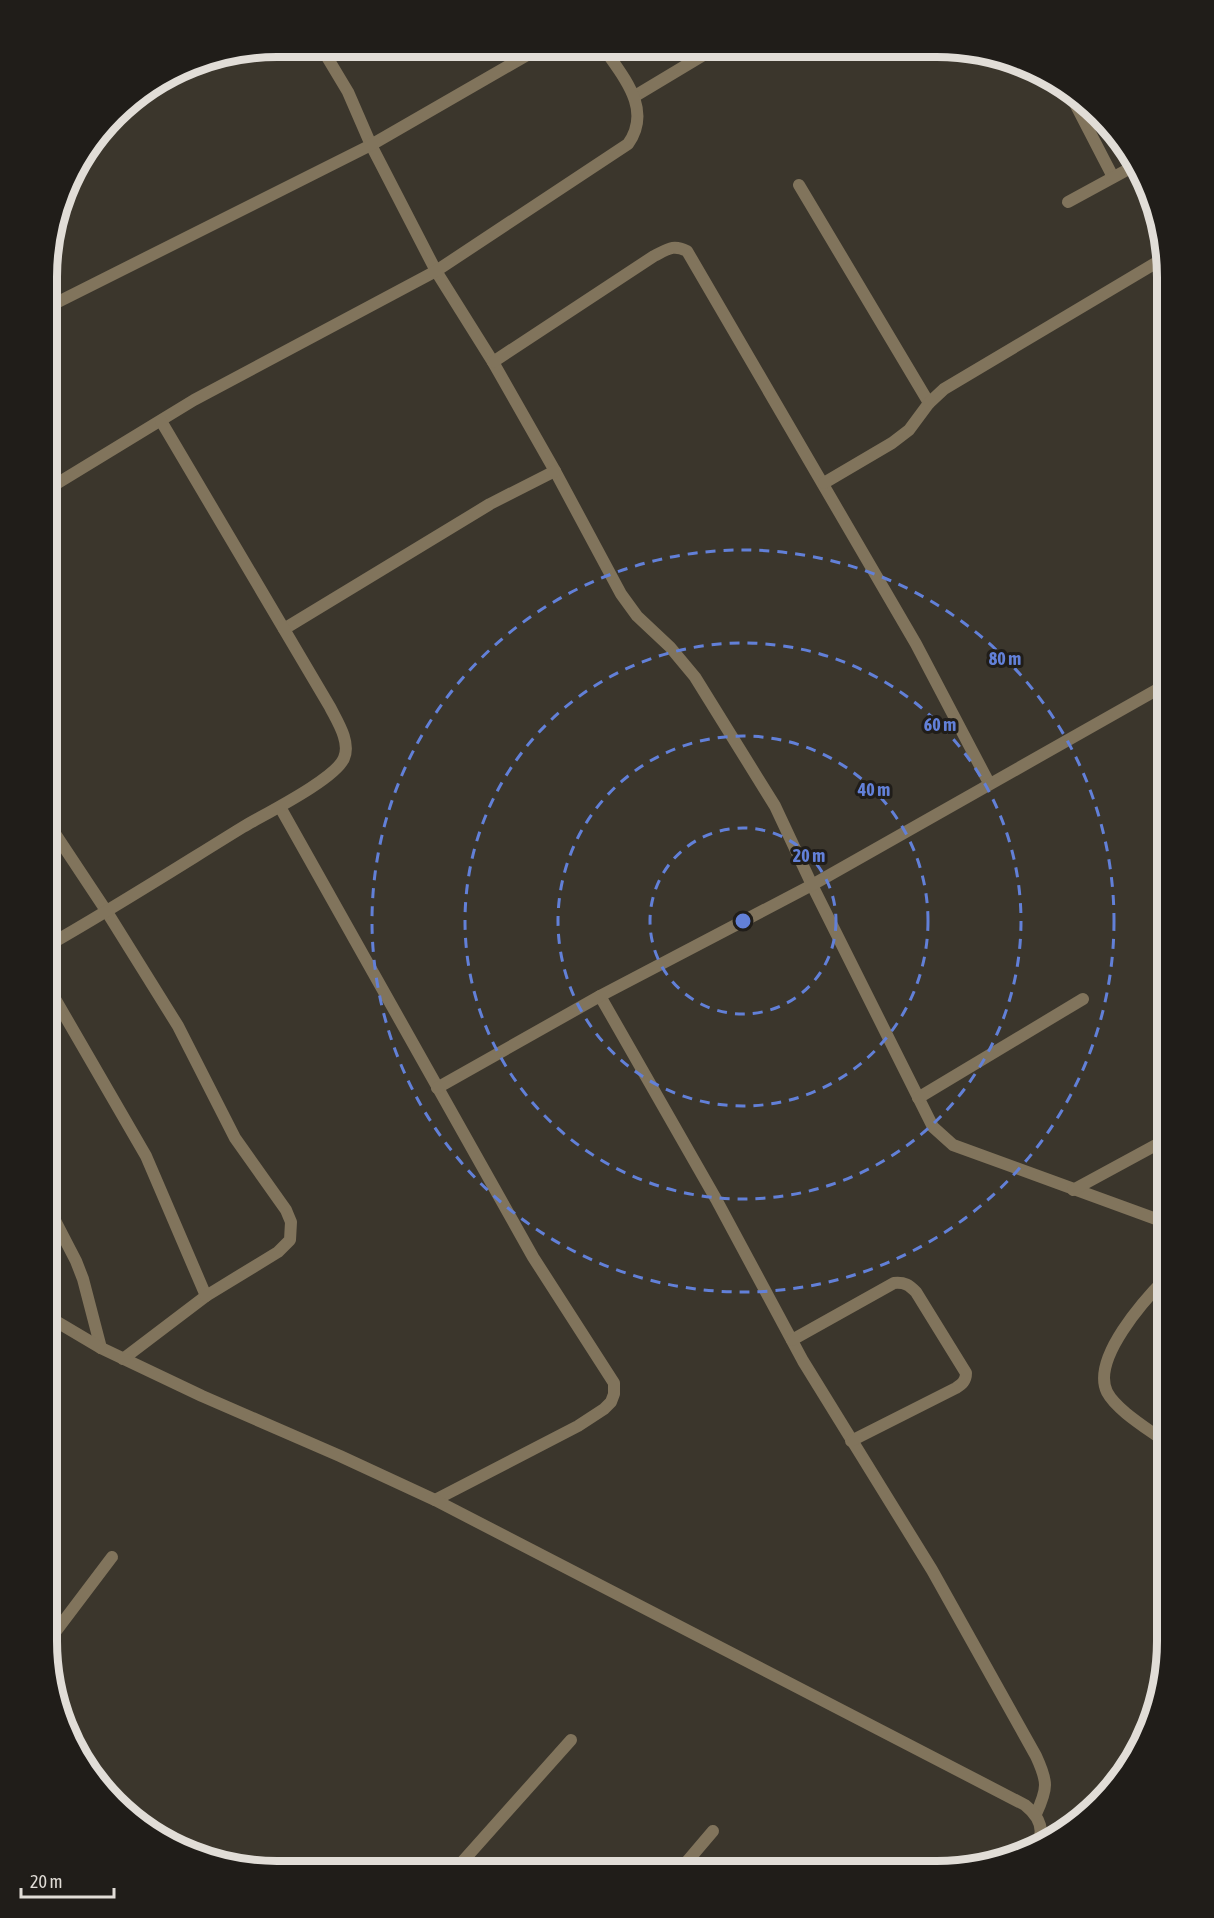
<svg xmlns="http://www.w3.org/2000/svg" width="1214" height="1918" viewBox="0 0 1214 1918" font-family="'Asap Condensed',sans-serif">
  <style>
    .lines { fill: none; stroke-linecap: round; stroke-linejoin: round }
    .street { stroke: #81745c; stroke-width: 12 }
    .ring { fill: none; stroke: #6280d8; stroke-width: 3; stroke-dasharray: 10 8 }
    .rim { fill: none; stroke: #e1ddd7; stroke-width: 8 }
    .centre { fill: #6280d8; stroke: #201d19; stroke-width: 3 }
    .ring-label { font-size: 18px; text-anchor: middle; font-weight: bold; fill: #6280d8; stroke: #201d19; stroke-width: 6; stroke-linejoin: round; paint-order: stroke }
  </style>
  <rect width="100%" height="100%" fill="#3b362c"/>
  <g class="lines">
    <g class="street">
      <path d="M321 47 348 92 371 145 436 271 493 362 555 471 621 594 637 616 670 647 695 677 775 806 812 885 933 1127 953 1145 1167 1223"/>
      <path d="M1067 88 1113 177"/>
      <path d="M635 96 715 48"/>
      <path d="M799 185 929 403"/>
      <path d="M1068 202 1136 165"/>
      <path d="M48 307 371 145 541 47"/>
      <path d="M493 362 654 256C668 249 673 244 687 251L916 644 989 783"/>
      <path d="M824 483 892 443 909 430 929 403 944 389 1164 258"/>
      <path d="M48 489 194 400 436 271 628 144C653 109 623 77 603 47"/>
      <path d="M284 629 490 504 555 471"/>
      <path d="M280 807 533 1257 614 1383V1394L611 1402 604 1409 578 1426 435 1500"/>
      <path d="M48 823 107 912 178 1026 235 1138 286 1210 291 1222 290 1240 278 1252 206 1296 123 1359"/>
      <path d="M47 946C114 908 178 867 243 827 263 815 336 779 344 758 351 742 337 721 330 707L161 421"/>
      <path d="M47 985 146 1156 206 1296"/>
      <path d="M600 996 716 1199 803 1361 932 1570 1036 1756C1048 1782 1048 1788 1036 1814"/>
      <path d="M437 1088 600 996 812 885 1167 684"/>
      <path d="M918 1098 1083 999"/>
      <path d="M1073 1190 1167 1139"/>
      <path d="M47 1205 76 1261 83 1279 101 1348"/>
      <path d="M47 1316 101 1348 202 1396 340 1456 435 1500 1025 1805C1040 1817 1047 1832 1034 1849"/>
      <path d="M792 1340 894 1283C905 1282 909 1285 916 1292L966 1373C966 1381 962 1384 956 1388L851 1441"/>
      <path d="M1167 1443C1150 1430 1117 1411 1107 1392 1091 1359 1145 1299 1167 1277"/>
      <path d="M47 1643 112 1557"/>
      <path d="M455 1870 571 1740"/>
      <path d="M679 1871 713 1831"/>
    </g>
  </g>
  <g class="ring">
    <circle cx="743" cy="921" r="93"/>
    <circle cx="743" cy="921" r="185"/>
    <circle cx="743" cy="921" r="278"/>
    <circle cx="743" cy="921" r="371"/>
  </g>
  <path d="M0 0H1214V1918H0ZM277 57H937A220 220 0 0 1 1157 277V1641A220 220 0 0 1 937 1861H277A220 220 0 0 1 57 1641V277A220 220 0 0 1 277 57Z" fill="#201d19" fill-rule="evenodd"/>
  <path class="rim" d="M277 57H937A220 220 0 0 1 1157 277V1641A220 220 0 0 1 937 1861H277A220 220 0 0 1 57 1641V277A220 220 0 0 1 277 57Z"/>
  <circle cx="743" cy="921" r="9" class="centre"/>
  <g class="ring-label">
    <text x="1005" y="665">80 m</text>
    <text x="940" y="731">60 m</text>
    <text x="874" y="796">40 m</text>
    <text x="809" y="862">20 m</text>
  </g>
  <path d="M21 1888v9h93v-9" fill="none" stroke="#e1ddd7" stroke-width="3"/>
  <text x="30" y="1888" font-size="18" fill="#e1ddd7" stroke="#201d19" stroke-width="4.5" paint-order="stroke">20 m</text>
</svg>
